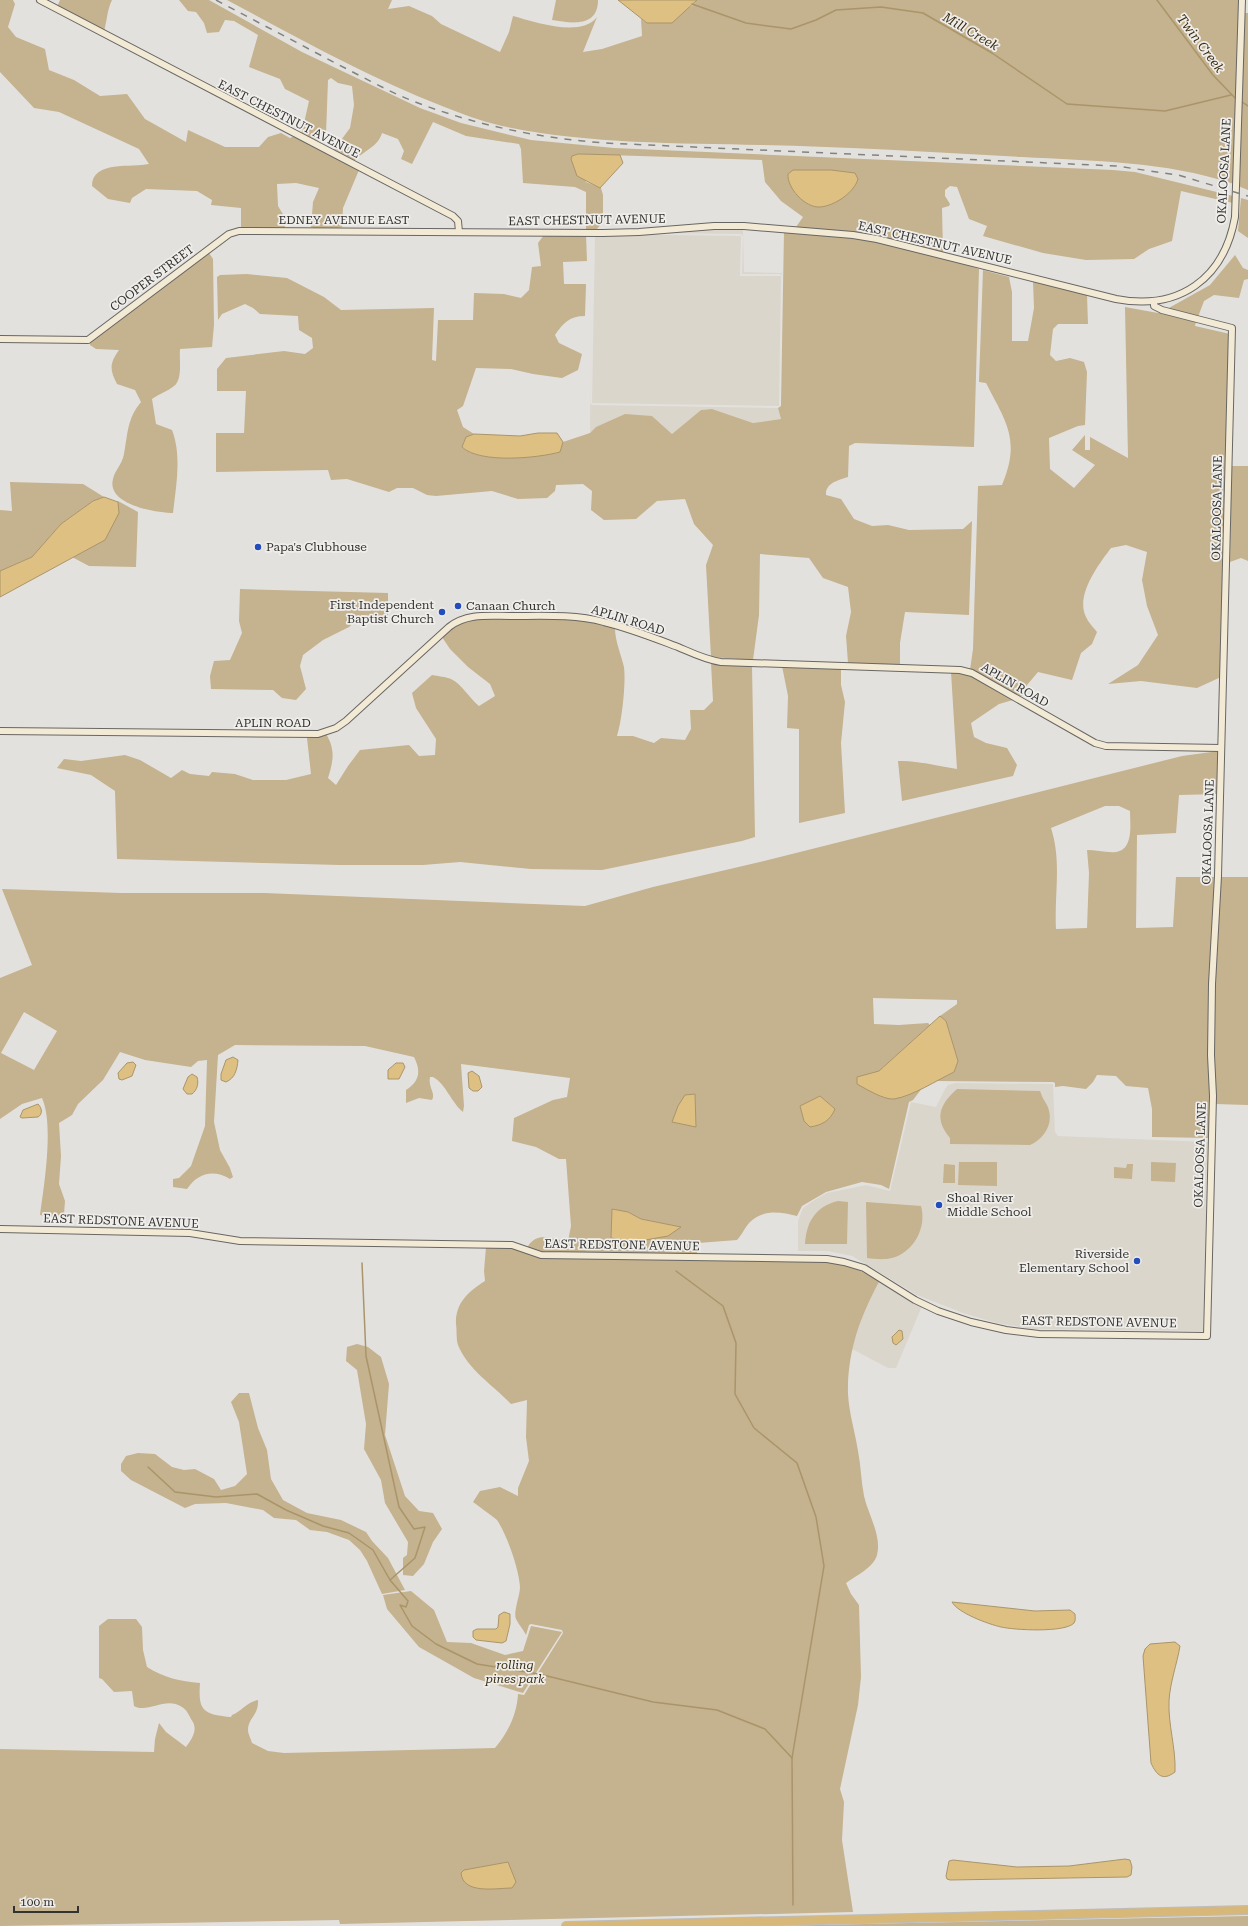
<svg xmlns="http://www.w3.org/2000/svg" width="1248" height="1926" viewBox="0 0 1248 1926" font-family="'Roboto Serif',serif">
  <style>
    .built { fill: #dbd6cc }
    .green { fill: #c5b28e; fill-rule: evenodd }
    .water { fill: #dec083; stroke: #aa956a }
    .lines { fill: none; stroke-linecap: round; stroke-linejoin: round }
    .stream { stroke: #aa956a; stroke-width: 1.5 }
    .secondary-casing { stroke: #676663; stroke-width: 8 }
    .highway-casing { stroke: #bdbdbd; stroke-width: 10 }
    .secondary { stroke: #f3ead6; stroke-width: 6 }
    .highway { stroke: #d8b878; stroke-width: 8 }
    .rail { stroke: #82827f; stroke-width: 1.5; stroke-dasharray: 7 7; stroke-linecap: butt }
    .poi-dot { fill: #224dbb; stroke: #f0eeeb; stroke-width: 1.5 }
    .labels { text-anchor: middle; stroke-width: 3.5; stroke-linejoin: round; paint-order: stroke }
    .street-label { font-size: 12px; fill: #323230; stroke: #f0eeeb }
    .poi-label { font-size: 12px; fill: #323230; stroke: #f0eeeb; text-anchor: start }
    .park-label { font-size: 12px; font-style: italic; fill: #3b2f13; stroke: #f0eeeb }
    .water-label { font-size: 13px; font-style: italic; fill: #3c2f14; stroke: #f0eeeb }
  </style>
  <rect width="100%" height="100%" fill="#e3e1de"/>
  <g class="built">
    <path d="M714 228H743L744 272 782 273V276L781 274H742L743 236 741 234 665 233Z"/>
    <path d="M595 234 741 236 740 276H781L779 406 592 403Z"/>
    <path d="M591 259 590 403 592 405 778 408 781 419 753 423 712 409 701 410 672 434 652 416 590 433Z"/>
    <path d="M955 1083 1053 1084 1055 1132 1058 1136 1208 1142 1203 1331 1032 1329 997 1323 963 1313 917 1295 852 1256 828 1251H798V1221L803 1208 813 1201 827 1193 866 1185 890 1191 911 1102 936 1107 945 1089 948 1085Z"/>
    <path d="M879 1282 922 1306 896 1368H888L852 1349 865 1308Z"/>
  </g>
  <g class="green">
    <path d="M0 0H13L15 4 8 27 16 37 45 49 49 70 74 80 100 96 127 94 145 119 186 142 188 130 225 147H259L268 137 281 133 290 138 294 136 359 170 343 208 342 227C334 229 318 231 311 227L313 202 319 188 296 183 277 184 278 206 284 216 285 228H241V208L211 205 212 200 197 191 146 189 132 198 130 203 108 199 92 186C92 160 132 168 149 164L139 149 59 112 34 108 0 72Z"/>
    <path d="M60 0H112C107 10 107 21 104 31L57 7Z"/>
    <path d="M179 0H209L302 52 420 108 461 123 531 140 614 148 1113 170 1135 172 1233 196V203L1181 191 1172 241 1149 249 1134 259 1086 260 1043 253 983 236 987 226 969 219 957 187 950 186 945 190V196L950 204 949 206 942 208 943 252 853 232 796 227 803 217 781 201 765 182 762 160 578 154 572 156 586 182 601 188 603 195V222L596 230H586V192L575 187 523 183 521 149 519 144 466 136 433 122 412 164 401 159 404 151 398 139 382 133C378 147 363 151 354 161L333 151 350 128 354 105 352 86 338 83 331 78 328 80 326 134 316 142 299 133 302 132 309 101 285 89 280 79 249 67 258 35 234 21 225 20 219 32 207 33 204 23 196 12 188 11ZM793 170H831L819 207 808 204 795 193Z"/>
    <path d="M227 0H392L388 9 409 6 432 16 441 24 500 52 509 32 513 16C535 22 581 38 597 17L583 52 602 49 642 36 641 19 647 23 692 6 697 0H1239L1234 184C1165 161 1093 161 1022 157 935 152 848 147 762 145 675 143 586 144 502 126 481 121 462 114 442 106 368 77 298 38 227 0Z"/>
    <path d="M556 0H598C598 28 571 23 552 20Z"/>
    <path d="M1243 13H1248V190L1238 186Z"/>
    <path d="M1241 198 1248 200V238L1238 231Z"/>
    <path d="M784 231 864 239 958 262 979 269 974 447 855 443 849 446 848 477C839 480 825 483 826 495L841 499 854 519 872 526 888 525 909 530 963 529 972 521 969 615 905 612 900 643V665L848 663 846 636 851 612 848 587 823 578 809 558 760 554 759 615 753 660 711 657 706 565 713 545 694 524 685 499 657 501 636 519 604 520 591 510 592 491 583 484 556 485 555 491 547 498 518 499 492 491 436 496 427 495 413 488H397L389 492 347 479 331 480 328 470 216 472V433H244L246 391H217V369L226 358 284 351 305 354 313 348 312 338 299 330 298 316 260 314 253 308 245 304 222 314 218 320 217 277 220 275 247 274 287 278 324 297 341 310 434 308 432 360 436 361 438 320H473L474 293 504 294 521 298 529 290 532 267 541 266 538 243 544 235H586L587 261 563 262 564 284H586L585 316C570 316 563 323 555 335L559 343 582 354 578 370 562 378 533 374 511 369 476 368 463 406 457 410 463 427 474 434 466 437 462 447C480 464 538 457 560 452L563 442 590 433 596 427 625 414 652 416 672 434 701 410 712 409 753 423 781 419 778 408 781 406Z"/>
    <path d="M209 253 213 259 214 325 212 347 180 349C179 359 183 379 174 386 168 391 159 394 152 399L156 424 172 430C182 456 176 486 173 513 158 513 106 505 113 479 115 470 122 465 124 454 128 433 127 419 141 402L135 390 117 384C109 369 110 363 119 350L96 349 90 345V341Z"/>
    <path d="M1235 255 1243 268 1248 270V279L1244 280 1239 298 1214 295 1204 301 1198 317 1167 309 1210 285Z"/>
    <path d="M983 270 1009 277 1012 292V341H1028L1034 308 1033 281 1087 295 1088 324H1058L1053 329 1050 355 1056 361 1070 358 1084 362 1087 372 1085 425 1078 426 1049 438 1050 469 1074 488 1095 465 1072 450 1085 435V450H1090V437L1128 458 1125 307 1158 313 1160 312 1196 321 1195 326 1230 334 1225 490 1221 677 1197 688 1141 681 1108 684 1138 665 1158 635 1147 606 1142 580 1147 552 1126 545 1111 548C1099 564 1075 595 1086 617 1088 622 1093 627 1097 632L1092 644 1081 653 1072 680 1038 672 1027 685 1023 695 1019 698 970 670 973 649 978 486 1002 485C1021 440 1006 422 986 383L979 382Z"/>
    <path d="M1231 466H1248V561L1241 558 1230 562Z"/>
    <path d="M10 482 83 484 104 497 93 501 61 524 32 557 0 571V510L12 511Z"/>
    <path d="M118 501 138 512 136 567 89 566 72 557 105 539Z"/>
    <path d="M240 589 388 593V619L362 615 349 627 323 640 303 655 300 666 306 689 296 700 282 698 273 690 211 689 210 676 214 661 230 660 242 633 239 621Z"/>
    <path d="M491 618C532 619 575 616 615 628 615 641 621 654 624 667 626 683 622 721 617 736H633L654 743 661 738 685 740 691 729 690 710H704L713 701 711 663 752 665 755 837 742 841 602 870 531 869 460 862 423 865H340L117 859 115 791 91 775 57 768 64 759 81 761 125 755 140 760 171 778 182 770 190 774 209 776 212 772 235 774 253 780H286L311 774 307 738 326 734C336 750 333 762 328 778L336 785 348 766 360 750 409 745 419 756 435 755 436 739 416 708 412 693 432 675C438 676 446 677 451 679 462 684 469 698 479 706L495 696 490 684 468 667 450 649 442 637C459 622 468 620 491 618Z"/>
    <path d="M782 666 841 668V685L845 702 841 743 845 813 799 823V729L787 728 788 696Z"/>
    <path d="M951 672 971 676 1013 700 999 704 971 723 974 737 986 743 1007 748 1017 765 1013 776 902 801 898 761C916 760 937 766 957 769Z"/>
    <path d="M1219 751 1218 794 1179 795 1176 833 1137 835 1136 928 1173 927 1176 877H1216L1209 984 1210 1138 1152 1137V1109L1148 1088 1126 1086 1116 1076 1097 1075 1093 1082 1086 1089 1063 1086 1055 1087V1083L1053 1082 935 1081 954 1072 958 1061 946 1021 940 1016 957 1004V1000L873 998 874 1024 899 1025 928 1023 930 1025 879 1071 893 1099 923 1087 913 1100 909 1102 889 1189 881 1185 862 1182 826 1192 802 1206 797 1216C781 1212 763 1209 750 1222 745 1227 742 1235 737 1240L698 1243 697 1255 541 1253 527 1248C537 1230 551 1240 568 1241L571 1226 566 1159H559L536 1147 512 1141 514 1118 553 1100 567 1097 570 1078 461 1064 464 1106 463 1112C451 1102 446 1084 433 1077H430C428 1088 436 1093 432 1100L419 1098 406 1103V1090C420 1081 421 1071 414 1057L365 1046 235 1045 218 1055 214 1122 220 1150 230 1168 233 1177 230 1179C213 1169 198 1173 187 1189L173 1187V1179L179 1178 191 1166 205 1126 207 1060 198 1061 191 1067 145 1060 120 1052 103 1080 78 1104 72 1115 59 1123 61 1156 59 1184 65 1201 64 1214 50 1217 40 1215C44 1186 54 1124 42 1098L22 1104 0 1119V978L32 965 2 889 121 893H264L585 906 653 887 768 860 1182 756ZM1105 806H1119L1130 811C1130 824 1134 849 1116 852 1107 853 1096 850 1087 850L1089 873 1087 928 1056 929C1054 895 1062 862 1051 828ZM24 1012 57 1031 34 1070 1 1053ZM820 1096 835 1109 801 1106 819 1097ZM628 1212 641 1219 680 1227 611 1237Z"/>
    <path d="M1220 877H1248V1105L1215 1104C1212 1028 1215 952 1220 877Z"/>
    <path d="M957 1089 1040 1091C1042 1097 1044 1100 1047 1105 1055 1122 1045 1138 1030 1145L950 1144V1138C934 1119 939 1105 957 1089Z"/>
    <path d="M959 1162H997V1186L958 1185Z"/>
    <path d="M1151 1162 1176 1163 1175 1182 1151 1181Z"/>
    <path d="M944 1164 955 1165V1183H943Z"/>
    <path d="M1127 1164H1133L1132 1179 1114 1178V1167L1126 1168Z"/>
    <path d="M838 1201 848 1202 847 1244H805C806 1222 816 1206 838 1201Z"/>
    <path d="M866 1202 921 1206C927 1227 914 1252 892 1258 883 1260 875 1259 867 1258Z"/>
    <path d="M486 1247 515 1248 541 1258 827 1262C849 1265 862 1270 879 1282 860 1317 847 1353 848 1394 849 1413 855 1432 858 1451 861 1466 861 1481 864 1496 868 1514 882 1536 877 1555 874 1567 856 1576 846 1583L851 1594 859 1605 861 1677 858 1705 840 1789 844 1802 842 1840 853 1912 340 1924 339 1920 0 1926V1749L154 1752 155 1739 159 1723 166 1732 186 1747C192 1739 199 1729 191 1719 189 1715 186 1709 182 1707 165 1696 148 1714 134 1706L132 1691 114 1692 102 1679 99 1678V1626L108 1619H136L142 1627 143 1650 147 1667C164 1678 180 1681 200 1683 198 1711 203 1714 231 1717L232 1715C242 1711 247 1702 258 1700 259 1715 248 1718 248 1730 248 1734 251 1739 252 1743L268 1751 284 1753 495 1748C508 1733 517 1714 518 1694L524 1695 563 1633 562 1630 531 1624 529 1625 526 1635C523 1629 519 1625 516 1619 513 1612 520 1596 520 1587 519 1569 507 1535 497 1520 495 1518 477 1505 473 1502L480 1491 500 1487 518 1496V1488L529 1461 526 1437 527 1400 511 1404C493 1385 468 1370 458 1345 456 1339 457 1330 456 1324 455 1303 469 1291 485 1281L484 1271Z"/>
    <path d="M357 1344 368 1347 381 1357 389 1384 385 1435 405 1496 419 1511 433 1513 442 1529 433 1542 424 1564 413 1576 403 1575V1558L407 1555 408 1542 385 1503 381 1480 364 1449 366 1424 357 1370 346 1361 347 1347Z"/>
    <path d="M239 1393H249L258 1428 267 1450 271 1479 283 1500 307 1513 341 1520 366 1532 372 1541 388 1558 405 1590 382 1594 367 1561 360 1550 349 1540 327 1532 310 1530 296 1520 274 1518 263 1510 226 1503 195 1504 185 1508 131 1480 121 1471V1464L126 1456 138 1453 155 1454 172 1467 184 1470 195 1469 214 1479 221 1490 235 1486 247 1474 239 1422 231 1402Z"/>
    <path d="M411 1591 434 1610 447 1642 471 1643 505 1655 523 1651 531 1626 562 1632 523 1693 474 1678 419 1647 387 1609 383 1595Z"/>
    <path d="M1248 1916V1926H768Z"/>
  </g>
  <g class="water">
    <path d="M618 0H697L672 23H647Z"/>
    <path d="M578 154 620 155 623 163 600 188 577 176 571 159 572 156Z"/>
    <path d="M793 170H831L855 173 858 179C854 193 834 206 820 207 805 208 787 188 788 174Z"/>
    <path d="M538 433H557L563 442 560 452C538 458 480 464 462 447L466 437 474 434 520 436Z"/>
    <path d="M104 497 118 502 119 513 105 540 0 597V571L32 557 61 524 93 501Z"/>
    <path d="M940 1016 946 1021 958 1061 954 1072C937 1080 913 1096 894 1099 884 1100 866 1089 857 1084V1077L879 1071Z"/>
    <path d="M233 1057 238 1060C237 1070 235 1078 226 1082L221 1080V1074L226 1060Z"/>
    <path d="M133 1062 136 1065 132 1076 122 1080 119 1079 118 1073 127 1063Z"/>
    <path d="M396 1063H403L405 1067 399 1079H388V1070Z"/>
    <path d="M472 1071 479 1076 482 1087 478 1091H473L469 1088 468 1073Z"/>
    <path d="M192 1074 197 1077C199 1084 197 1090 192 1094H187L183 1089 188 1077Z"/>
    <path d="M695 1094 696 1127 672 1122 678 1106 685 1095Z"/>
    <path d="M820 1096 835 1109C830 1121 822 1125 810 1127L804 1121 800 1106Z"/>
    <path d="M38 1104C42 1108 43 1114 38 1117L22 1118 20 1117 23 1110Z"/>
    <path d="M612 1209 628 1212 641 1219 681 1227 668 1236 634 1242 611 1238Z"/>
    <path d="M899 1330 902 1331 903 1339 896 1345 893 1343 892 1337Z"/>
    <path d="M952 1602 1035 1611 1070 1610 1075 1614C1075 1617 1076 1620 1074 1623 1065 1633 1014 1630 1001 1627 988 1624 958 1613 952 1602Z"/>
    <path d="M504 1612 510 1614V1624L506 1641 502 1643 476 1640 473 1637V1631L477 1629H496L498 1627 499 1615Z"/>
    <path d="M1175 1642 1180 1646C1177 1664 1170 1682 1169 1701 1168 1725 1176 1748 1175 1772 1163 1781 1157 1776 1151 1763L1143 1656 1145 1649 1150 1644Z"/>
    <path d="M1125 1859 1130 1860 1132 1867 1131 1875 1127 1877 950 1880 947 1879 946 1876 949 1861 953 1860 1017 1867 1069 1866Z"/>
    <path d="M508 1862 516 1882 512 1888C497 1888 463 1895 461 1873L464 1870Z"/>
  </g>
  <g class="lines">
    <g class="stream">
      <path d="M1157 0 1213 75 1235 98"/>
      <path d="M692 4 746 23 791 29 816 20 836 10 881 7 923 13 992 53 1067 104 1165 111 1231 95"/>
      <path d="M1242 102 1248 106"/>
      <path d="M362 1263 366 1356 399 1507 414 1529 425 1527 415 1558 390 1580 408 1601 406 1607 400 1605 412 1626 436 1644 477 1664 539 1674 653 1702 717 1710 765 1729 792 1758"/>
      <path d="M676 1271 723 1306 736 1343 735 1394 754 1428 797 1463 816 1517 824 1566 792 1758 793 1905"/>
      <path d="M148 1467 175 1492 216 1497 257 1494 286 1510 323 1526 349 1533 373 1550 390 1580"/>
    </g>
    <defs>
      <g id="secondary">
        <path d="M40 0 453 216 458 221 459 232"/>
        <path d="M0 339 88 340 229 234 239 231 603 233 639 232 714 226H744L853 235 877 239 1116 299C1179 311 1224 279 1235 217L1242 0"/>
        <path d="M0 731 318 734 336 728 346 721 449 627C467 613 489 616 510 616 541 616 574 614 604 622 629 628 654 638 678 647 692 653 706 660 721 662L960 670 972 673 1095 743 1106 746 1221 748"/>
        <path d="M0 1229 190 1233 240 1241 512 1245 541 1255 827 1259 844 1262 864 1268 915 1300 938 1311 971 1322 1006 1330 1039 1334 1207 1336 1213 1096 1211 1055 1212 984 1218 876 1232 328 1162 310 1154 306V302"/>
      </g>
      <path id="highway" d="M566 1926 1248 1910"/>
    </defs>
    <use href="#secondary" class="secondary-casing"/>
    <use href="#highway" class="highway-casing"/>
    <use href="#secondary" class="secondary"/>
    <use href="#highway" class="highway"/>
    <path class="rail" d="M216 0C257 22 298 43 339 65 365 78 391 93 418 103 479 126 540 138 604 143L1116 166 1178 175 1248 196"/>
  </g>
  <g class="poi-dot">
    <circle cx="258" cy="547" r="4"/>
    <circle cx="458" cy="606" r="4"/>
    <circle cx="442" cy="612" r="4"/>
    <circle cx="939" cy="1205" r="4"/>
    <circle cx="1137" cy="1261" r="4"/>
  </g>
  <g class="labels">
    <g class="street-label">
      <text transform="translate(289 119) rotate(27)" y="4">EAST CHESTNUT AVENUE</text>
      <text transform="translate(1224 171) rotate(-87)" y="4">OKALOOSA LANE</text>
      <text x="344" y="224">EDNEY AVENUE EAST</text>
      <text transform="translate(587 220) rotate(-1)" y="4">EAST CHESTNUT AVENUE</text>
      <text transform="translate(935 243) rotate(13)" y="4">EAST CHESTNUT AVENUE</text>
      <text transform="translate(152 278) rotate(-37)" y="4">COOPER STREET</text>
      <text transform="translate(1217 508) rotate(-89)" y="4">OKALOOSA LANE</text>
      <text transform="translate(628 620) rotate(17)" y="4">APLIN ROAD</text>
      <text transform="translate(1015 685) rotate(30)" y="4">APLIN ROAD</text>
      <text x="273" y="727">APLIN ROAD</text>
      <text transform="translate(1208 832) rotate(-88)" y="4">OKALOOSA LANE</text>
      <text transform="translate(1200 1155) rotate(-88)" y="4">OKALOOSA LANE</text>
      <text transform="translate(121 1221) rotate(2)" y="4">EAST REDSTONE AVENUE</text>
      <text transform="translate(622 1245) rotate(1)" y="4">EAST REDSTONE AVENUE</text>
      <text transform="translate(1099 1322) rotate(1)" y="4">EAST REDSTONE AVENUE</text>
    </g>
    <g class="poi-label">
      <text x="266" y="551">Papa's Clubhouse</text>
      <text x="434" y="609" text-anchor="end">First Independent<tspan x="434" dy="14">Baptist Church</tspan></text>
      <text x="466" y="610">Canaan Church</text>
      <text x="947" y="1202">Shoal River<tspan x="947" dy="14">Middle School</tspan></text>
      <text x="1129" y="1258" text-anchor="end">Riverside<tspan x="1129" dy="14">Elementary School</tspan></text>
    </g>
    <g class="park-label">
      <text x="515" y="1669">rolling<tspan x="515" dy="14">pines park</tspan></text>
    </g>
    <g class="water-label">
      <text transform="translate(971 31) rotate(30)" y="5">Mill Creek</text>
      <text transform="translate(1201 43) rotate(53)" y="5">Twin Creek</text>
    </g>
  </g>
  <path d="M14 1906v6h64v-6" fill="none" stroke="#323230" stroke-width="2"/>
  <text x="20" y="1906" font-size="12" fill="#323230" stroke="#f0eeeb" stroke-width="3" paint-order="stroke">100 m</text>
</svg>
